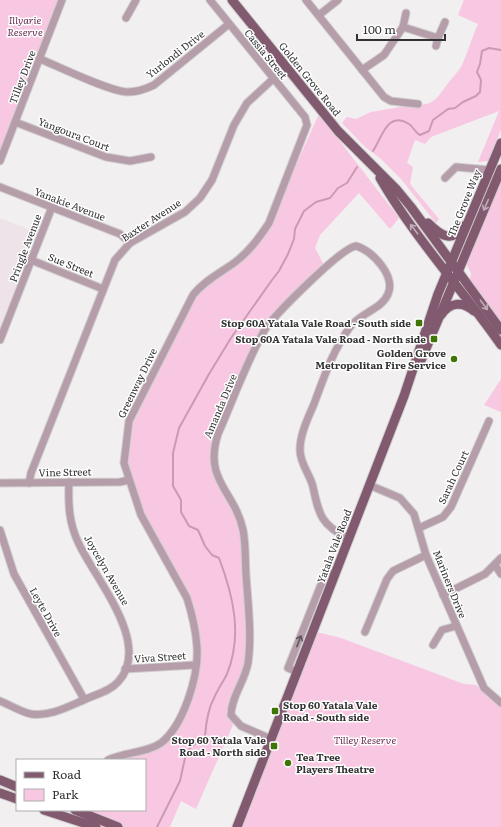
<svg xmlns="http://www.w3.org/2000/svg" width="501" height="827" viewBox="0 0 501 827" font-family="Literata,serif">
  <style>
    .built { fill: #eee3e9 }
    .green { fill: #f8c8e2 }
    .lines { fill: none; stroke-linecap: round; stroke-linejoin: round }
    .stream { stroke: #cb99b4; stroke-width: 2 }
    .minor-casing { stroke: #d0cdce; stroke-width: 9 }
    .major-casing { stroke: #d0cdce; stroke-width: 11 }
    .minor { stroke: #b59eaa; stroke-width: 7 }
    .major { stroke: #815a70; stroke-width: 9 }
    .oneway { stroke: #c0acb8 }
    .oneway2 { stroke: #60585d }
    .poi-dot { fill: #3e7504; stroke: #fff; stroke-width: 1.5 }
    .labels { text-anchor: middle; stroke-width: 3; stroke-linejoin: round; paint-order: stroke }
    .park-label { font-size: 10px; font-style: italic; fill: #6b2e54; stroke: #fff }
    .street-label { font-size: 10px; fill: #333233; stroke: #fff }
    .poi-label { font-size: 10px; font-weight: bold; fill: #333233; stroke: #fff; text-anchor: end }
  </style>
  <rect width="100%" height="100%" fill="#f2eff0"/>
  <path class="built" d="M0 218 41 234 0 341Z"/>
  <g class="green">
    <path d="M0 0H62L0 161Z"/>
    <path d="M464 0H501V130L488 161 478 162 499 111 431 137 425 144 415 140 407 163 413 167 410 184 439 219 436 223 401 179 381 159 365 147 342 123 347 117 356 119 371 112 418 104C435 107 440 93 449 82 453 77 459 71 462 65 468 52 472 37 478 24L458 15Z"/>
    <path d="M319 114 399 218 390 229 359 193 320 235 315 248 325 267 270 323 215 441V470L236 510 246 569 248 663 232 706 233 725 196 809 181 801 170 827H122L77 810H145V760H108L155 746 170 732 188 699 195 665 191 609 141 515 124 463 129 421 197 290 243 256 277 207Z"/>
    <path d="M501 169V335L469 286 471 274 464 258Z"/>
    <path d="M501 379V412L484 405Z"/>
    <path d="M313 631 341 638 464 684 476 685 501 708V827H237Z"/>
  </g>
  <g class="lines">
    <g class="stream">
      <path d="M373 151C382 138 387 110 409 124 414 127 415 133 420 135L429 131 433 120 448 109 455 108 463 102 476 96 480 92 481 80 477 72 480 64 482 51 489 48 501 50"/>
      <path d="M157 827 180 781 185 758 190 748 205 736C206 723 208 709 214 698 218 689 223 682 227 674 243 635 233 595 219 558L212 555 205 546 198 530 189 526 181 512V500L173 486V453L179 428 209 374 231 338 272 280 279 271 288 254 294 239 295 229 304 211 316 202 330 198 338 188 347 183 357 167"/>
    </g>
    <defs>
      <g id="minor">
        <path d="M306 0 384 97 391 101 418 104"/>
        <path d="M319 15 338 0"/>
        <path d="M126 18 136 0"/>
        <path d="M403 27 406 13"/>
        <path d="M436 46 438 38"/>
        <path d="M40 59C60 67 108 91 127 92 137 92 146 89 154 85L229 24"/>
        <path d="M362 70 384 55 403 27 438 38 445 22"/>
        <path d="M15 122 106 157 130 161 151 157"/>
        <path d="M0 161 62 0"/>
        <path d="M445 178 456 167 490 170"/>
        <path d="M0 187 120 234 130 243"/>
        <path d="M31 260 103 289"/>
        <path d="M0 340 52 207"/>
        <path d="M0 483 120 482 129 480"/>
        <path d="M29 483 31 473 115 260 130 243 185 212 200 198 212 180 234 125 247 103 273 79"/>
        <path d="M369 485 400 498 414 514 426 555 484 688 501 703"/>
        <path d="M419 528 443 517 451 507 489 421"/>
        <path d="M0 530 14 574 84 699"/>
        <path d="M495 565 501 574"/>
        <path d="M443 595 485 574 501 558"/>
        <path d="M365 632 387 579 393 571 426 555"/>
        <path d="M433 645 442 630 456 626"/>
        <path d="M125 669 195 665"/>
        <path d="M297 672 288 668 326 572 334 575"/>
        <path d="M0 701C10 705 21 712 31 714 50 717 69 706 86 699 97 694 110 691 118 682 153 644 95 579 79 544 69 524 68 505 69 482"/>
        <path d="M271 739 241 726 231 715C231 697 245 681 248 663 252 635 248 604 246 575 245 561 246 545 243 530 235 491 203 481 218 434 233 400 246 363 264 331 273 316 341 248 356 246 372 250 396 276 388 294 382 309 360 313 350 327 333 350 324 377 314 404 308 418 300 434 300 450 300 464 310 474 313 487 319 515 321 525 349 539"/>
        <path d="M108 760C124 752 147 753 161 743 184 725 199 675 197 647 196 630 192 614 187 598L141 515 124 463 129 421 193 295C204 281 220 273 234 263 249 252 259 238 269 223L307 125 305 117 210 0"/>
      </g>
      <g id="major">
        <path d="M232 0 338 131 397 190 411 207 501 330"/>
        <path d="M380 178C414 237 462 289 501 345"/>
        <path d="M428 223C440 235 452 244 463 226"/>
        <path d="M441 315C450 302 462 301 474 311"/>
        <path d="M420 363 501 169"/>
        <path d="M0 780 17 787"/>
        <path d="M0 793 17 799"/>
        <path d="M44 810 96 827"/>
        <path d="M75 810 118 827"/>
        <path d="M237 827 404 396 438 294 501 143"/>
      </g>
    </defs>
    <use href="#minor" class="minor-casing"/>
    <use href="#major" class="major-casing"/>
    <use href="#minor" class="minor"/>
    <use href="#major" class="major"/>
  </g>
  <defs><path id="oneway-shaft" d="M-6 0H5M1.5-3L5.5 0L1.5 3" fill="none" stroke-width="1.6" stroke-linecap="round" stroke-linejoin="round"/></defs>
  <g class="oneway">
    <use href="#oneway-shaft" transform="translate(486 205) rotate(113)"/>
    <use href="#oneway-shaft" transform="translate(414 229) rotate(-128)"/>
    <use href="#oneway-shaft" transform="translate(484 305) rotate(53)"/>
  </g>
  <use class="oneway2" href="#oneway-shaft" transform="translate(299 641) rotate(-69)"/>
  <g class="poi-dot">
    <rect x="415" y="319" width="8" height="8" rx="2"/>
    <rect x="430" y="335" width="8" height="8" rx="2"/>
    <circle cx="454" cy="359" r="4"/>
    <rect x="271" y="707" width="8" height="8" rx="2"/>
    <rect x="270" y="742" width="8" height="8" rx="2"/>
    <circle cx="288" cy="763" r="4"/>
  </g>
  <g class="labels">
    <g class="park-label">
      <text x="25" y="24">Illyarie<tspan x="25" dy="12">Reserve</tspan></text>
      <text x="365" y="744">Tilley Reserve</text>
    </g>
    <g class="street-label">
      <text transform="translate(175 54) rotate(-38)" y="4">Yurlondi Drive</text>
      <text transform="translate(266 54) rotate(51)" y="4">Cassia Street</text>
      <text transform="translate(22 77) rotate(-69)" y="4">Tilley Drive</text>
      <text transform="translate(310 79) rotate(51)" y="4">Golden Grove Road</text>
      <text transform="translate(74 134) rotate(21)" y="4">Yangoura Court</text>
      <text transform="translate(464 203) rotate(-68)" y="4">The Grove Way</text>
      <text transform="translate(70 204) rotate(21)" y="4">Yanakie Avenue</text>
      <text transform="translate(151 220) rotate(-33)" y="4">Baxter Avenue</text>
      <text transform="translate(25 248) rotate(-69)" y="4">Pringle Avenue</text>
      <text transform="translate(71 265) rotate(22)" y="4">Sue Street</text>
      <text transform="translate(137 383) rotate(-64)" y="4">Greenway Drive</text>
      <text transform="translate(220 406) rotate(-67)" y="4">Amanda Drive</text>
      <text transform="translate(65 472) rotate(-1)" y="4">Vine Street</text>
      <text transform="translate(453 477) rotate(-65)" y="4">Sarah Court</text>
      <text transform="translate(334 546) rotate(-69)" y="4">Yatala Vale Road</text>
      <text transform="translate(107 570) rotate(60)" y="4">Joycelyn Avenue</text>
      <text transform="translate(450 584) rotate(68)" y="4">Mariners Drive</text>
      <text transform="translate(46 612) rotate(61)" y="4">Leyte Drive</text>
      <text transform="translate(160 657) rotate(-4)" y="4">Viva Street</text>
    </g>
    <g class="poi-label">
      <text x="411" y="327">Stop 60A Yatala Vale Road - South side</text>
      <text x="426" y="343">Stop 60A Yatala Vale Road - North side</text>
      <text x="446" y="357">Golden Grove<tspan x="446" dy="12">Metropolitan Fire Service</tspan></text>
      <text x="283" y="709" text-anchor="start">Stop 60 Yatala Vale<tspan x="283" dy="12">Road - South side</tspan></text>
      <text x="266" y="744">Stop 60 Yatala Vale<tspan x="266" dy="12">Road - North side</tspan></text>
      <text x="296" y="761" text-anchor="start">Tea Tree<tspan x="296" dy="12">Players Theatre</tspan></text>
    </g>
  </g>
  <rect x="16" y="759" width="130" height="52" fill="#ffffff" stroke="#adadad"/>
  <rect x="24" y="772" width="20" height="6" fill="#815a70" stroke="#adadad"/>
  <text x="52" y="779" font-size="12" fill="#333233">Road</text>
  <rect x="24" y="789" width="20" height="12" fill="#f8c8e2" stroke="#adadad"/>
  <text x="52" y="799" font-size="12" fill="#333233">Park</text>
  <path d="M357 34v6h88v-6" fill="none" stroke="#333233" stroke-width="2"/>
  <text x="363" y="34" font-size="12" fill="#333233" stroke="#ffffff" stroke-width="3" paint-order="stroke">100 m</text>
</svg>
